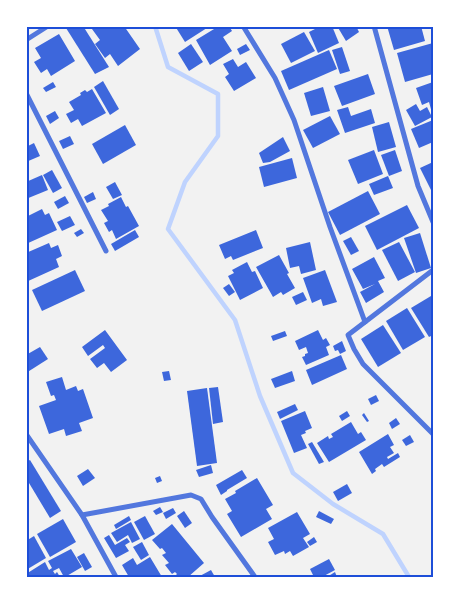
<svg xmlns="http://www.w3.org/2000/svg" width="459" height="603" viewBox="0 0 459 603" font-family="'Roboto Serif',serif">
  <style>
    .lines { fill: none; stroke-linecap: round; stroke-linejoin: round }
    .stream { stroke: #bfd3fe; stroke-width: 4.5 }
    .building { fill: #3d67dc }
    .minor { stroke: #5277de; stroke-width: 5 }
    .neatline { fill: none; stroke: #1d4ed8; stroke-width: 2 }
  </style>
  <rect width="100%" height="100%" fill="#f2f2f2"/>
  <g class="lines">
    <path class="stream" d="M155 26 168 67 218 94V136L185 182 168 229 235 320 260 396 293 473 333 504 383 534 409 577"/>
  </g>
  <g class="building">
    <path d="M69 26H83L109 67 95 74 66 28Z"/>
    <path d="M97 26H124L140 49 118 66 110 54 105 58 95 44 100 40 92 29Z"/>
    <path d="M175 26H210L185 42Z"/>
    <path d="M219 26H229L232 31 223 37 232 51 210 65 196 40Z"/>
    <path d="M321 26H332L339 43 318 53 309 32Z"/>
    <path d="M337 26H356L359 32 346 41Z"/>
    <path d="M387 26H421L425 41 394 50Z"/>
    <path d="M304 32 315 51 291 63 281 44Z"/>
    <path d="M59 34 75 61 51 76 47 69 41 73 34 62 41 58 35 48Z"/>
    <path d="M433 43V74L405 82 397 53Z"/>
    <path d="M191 44 203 62 189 71 178 53Z"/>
    <path d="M246 44 250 50 240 55 237 49Z"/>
    <path d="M342 47 350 71 340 74 332 50Z"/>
    <path d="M329 50 337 69 289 90 281 71Z"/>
    <path d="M233 59 238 67 246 62 256 78 234 91 225 77 229 74 223 64Z"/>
    <path d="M368 74 375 94 342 106 334 86Z"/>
    <path d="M103 81 119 109 110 115 94 87Z"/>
    <path d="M53 82 56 87 46 92 43 88Z"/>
    <path d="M433 82V112L432 113 429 102 422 105 416 88Z"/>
    <path d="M323 87 330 111 311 116 304 93Z"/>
    <path d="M92 89 106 113 82 126 78 119 71 123 66 114 74 110 69 102 81 95 80 93 85 90 87 92Z"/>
    <path d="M416 104 420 111 427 107 432 117 415 126 406 110Z"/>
    <path d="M348 107 351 116 371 109 375 123 345 133 337 110Z"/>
    <path d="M55 111 59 118 50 124 46 116Z"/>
    <path d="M330 116 340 134 313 148 303 130Z"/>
    <path d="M433 120V142L419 148 411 129Z"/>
    <path d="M389 122 396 147 378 152 372 127Z"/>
    <path d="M125 125 136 145 103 164 92 144Z"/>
    <path d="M70 136 74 144 63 149 59 141Z"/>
    <path d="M283 137 290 151 270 162 263 163 259 153Z"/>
    <path d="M34 143 40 156 26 162V147Z"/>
    <path d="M374 150 383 174 358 184 348 160Z"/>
    <path d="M395 150 402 171 389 176 381 155Z"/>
    <path d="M292 158 297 178 264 187 259 167Z"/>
    <path d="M433 162V194L420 168Z"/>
    <path d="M52 170 62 188 53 193 43 175Z"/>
    <path d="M42 175 48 190 26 199V182Z"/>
    <path d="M388 176 393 188 374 195 369 184Z"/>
    <path d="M115 182 122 195 113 199 106 187Z"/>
    <path d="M368 191 380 214 340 235 328 212Z"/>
    <path d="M93 192 96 199 87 203 84 197Z"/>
    <path d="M65 196 69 203 58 209 54 202Z"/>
    <path d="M121 197 126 207 128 206 139 226 116 239 112 230 109 232 104 223 108 221 101 210 109 206 108 204Z"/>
    <path d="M407 205 419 228 377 250 365 226Z"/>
    <path d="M42 209 45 215 49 213 57 230 26 244V217Z"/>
    <path d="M70 216 75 225 62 231 57 222Z"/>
    <path d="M81 229 84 233 77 237 74 233Z"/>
    <path d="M135 230 139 237 115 251 111 244Z"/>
    <path d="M256 230 263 248 233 260 231 256 225 259 219 245Z"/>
    <path d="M420 233 431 268 416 273 404 238Z"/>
    <path d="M351 237 359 251 351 255 343 241Z"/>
    <path d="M310 242 316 270 301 274 299 266 290 268 286 248Z"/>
    <path d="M399 242 415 272 398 281 382 250Z"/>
    <path d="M49 243 51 248 58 245 62 256 56 259 59 267 26 282V253Z"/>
    <path d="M279 255 289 273 287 274 295 288 283 295 281 292 273 297 256 267Z"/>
    <path d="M374 257 385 278 378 281 384 292 366 303 360 292 375 284 363 289 352 269Z"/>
    <path d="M247 262 252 272 255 271 263 288 240 300 228 276 234 273 232 270Z"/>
    <path d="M75 270 85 291 42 311 32 290Z"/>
    <path d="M325 270 337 302 323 306 321 299 312 303 303 278Z"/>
    <path d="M229 284 235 292 229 296 223 288Z"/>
    <path d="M303 292 307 300 296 305 292 297Z"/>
    <path d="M431 296 433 298V335L429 337 411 308Z"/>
    <path d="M407 308 425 337 403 350 386 321Z"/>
    <path d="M383 325 401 353 378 367 361 339Z"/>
    <path d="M105 330 127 360 111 372 104 363 97 368 90 359 105 348 103 345 88 356 82 347Z"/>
    <path d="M318 330 323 340 326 338 330 345 326 347 329 355 306 365 302 357 305 356V354L308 353 306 347 299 350 295 341Z"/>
    <path d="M285 331 287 336 273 341 271 336Z"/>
    <path d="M342 341 346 351 340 354 338 350 335 351 333 346Z"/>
    <path d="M40 347 48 359 26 373V355Z"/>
    <path d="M341 355 347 369 312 385 306 370Z"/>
    <path d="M169 371 171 380 164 381 162 372Z"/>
    <path d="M292 371 295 381 275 388 271 379Z"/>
    <path d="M62 377 66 390 76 386 78 391 83 389 93 418 79 423 82 431 66 436 64 429 49 434 39 406 56 400 54 395 51 396 46 382Z"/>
    <path d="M218 387 223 422 213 424 209 388Z"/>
    <path d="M207 388 217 463 197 466 187 391Z"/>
    <path d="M376 395 379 401 371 405 368 399Z"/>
    <path d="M295 404 298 410 280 419 277 412Z"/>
    <path d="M305 411 312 428 305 431 306 433 301 435 307 448 294 453 281 421Z"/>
    <path d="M347 411 350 416 342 421 339 416Z"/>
    <path d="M364 413 369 421 367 422 362 415Z"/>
    <path d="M396 418 400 424 392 429 389 423Z"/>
    <path d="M351 422 358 434 361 432 366 440 329 462 317 443 328 436 329 439 333 437 331 434Z"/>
    <path d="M388 434 394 445 390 447 394 453 387 457 388 459 398 453 400 457 384 467 382 464 375 469 376 471 372 474 359 452Z"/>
    <path d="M410 435 414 442 406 446 402 440Z"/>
    <path d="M312 442 324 462 319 464 308 444Z"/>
    <path d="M30 460 61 511 50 518 26 478V462Z"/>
    <path d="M211 465 213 473 199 477 196 470Z"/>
    <path d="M88 469 95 478 83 486 77 476Z"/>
    <path d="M242 470 247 478 227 490V491L221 495 216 485Z"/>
    <path d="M160 476 162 481 157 483 155 478Z"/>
    <path d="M257 478 273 505 266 509 272 519 241 537 227 514 232 511 225 499 236 493 235 491Z"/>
    <path d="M347 484 352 493 338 501 333 492Z"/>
    <path d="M160 507 163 512 156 515 153 511Z"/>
    <path d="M173 508 176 513 166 519 163 513Z"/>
    <path d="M184 511 192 523 185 528 177 516Z"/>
    <path d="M319 511 334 519 331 524 316 517Z"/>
    <path d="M297 512 310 534 303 538 309 547 293 556 290 551 285 554 284 551 275 555 268 542 274 539 268 528Z"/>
    <path d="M129 516 131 520 116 529 114 525Z"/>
    <path d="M145 516 155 534 144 540 134 522Z"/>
    <path d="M63 519 76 542 50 557 37 534Z"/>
    <path d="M131 522 140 539 132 543 128 535 117 542 111 533Z"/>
    <path d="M172 524 204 563 188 577H174L177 574 175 572 172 574 165 565 169 563 162 555 166 553 162 548 160 549 152 540Z"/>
    <path d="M109 535 115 545 127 538 130 542 125 545 129 551 116 558 104 538Z"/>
    <path d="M34 536 46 558 26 570V541Z"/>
    <path d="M314 537 317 542 310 546 307 542Z"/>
    <path d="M142 542 149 555 141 560 133 547Z"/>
    <path d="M71 549 82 567 65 577H64L59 568 53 571 55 574 57 572 60 577H27L26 574 45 562 49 570 52 568 48 561Z"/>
    <path d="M84 553 92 567 85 571 77 557Z"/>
    <path d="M150 557 162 577H129L122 565 133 558 137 565Z"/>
    <path d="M329 559 335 570 322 577H314L310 569Z"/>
    <path d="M211 570 215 577H198Z"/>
    <path d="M335 572 337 577H327Z"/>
  </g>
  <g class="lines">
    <g class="minor">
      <path d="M243 26 275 78 294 120 330 227 365 322"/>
      <path d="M374 26 418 186 433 222"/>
      <path d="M26 40 48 26"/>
      <path d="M26 93 106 251"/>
      <path d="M433 270 348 335 354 349 363 364 433 434"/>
      <path d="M26 434 82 515 116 577"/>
      <path d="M82 515 191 495 201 499 212 517 255 577"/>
    </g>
  </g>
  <rect width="459" height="603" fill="none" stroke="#ffffff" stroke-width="55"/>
  <rect x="28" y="28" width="404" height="548" class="neatline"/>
</svg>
